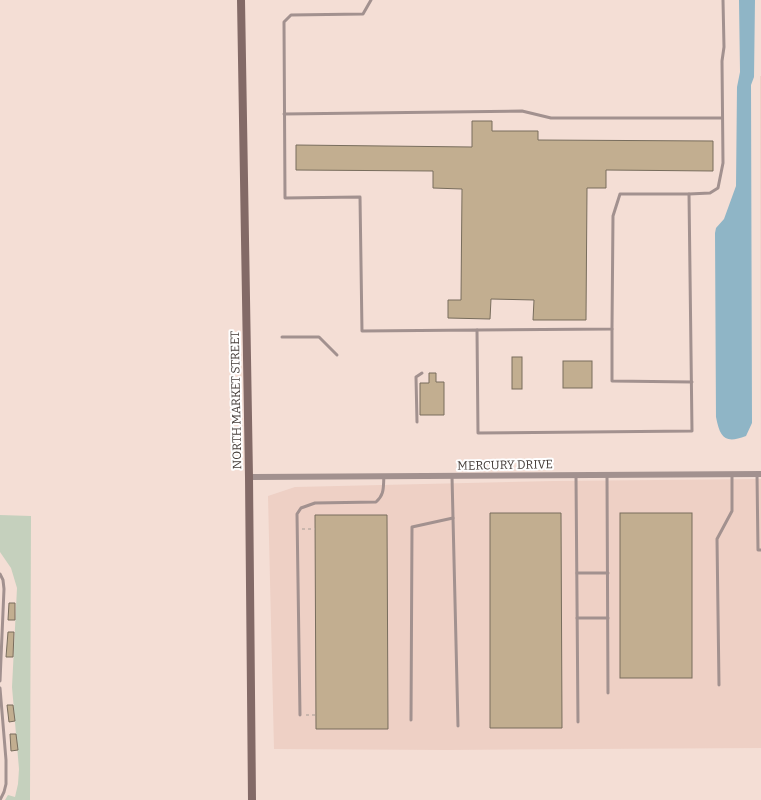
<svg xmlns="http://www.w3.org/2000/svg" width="761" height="800" viewBox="0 0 761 800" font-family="Bitter,serif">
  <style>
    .built { fill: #eed0c5 }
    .green { fill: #c5d0bd }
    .water { fill: #8fb5c6 }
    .building { fill: #c2ae90; stroke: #786d5d }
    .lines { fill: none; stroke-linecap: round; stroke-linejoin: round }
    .path { stroke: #bfada5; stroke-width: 1.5; stroke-dasharray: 3 3; stroke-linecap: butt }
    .lane { stroke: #a2918f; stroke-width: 3 }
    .street { stroke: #a2918f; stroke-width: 6 }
    .secondary { stroke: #836a67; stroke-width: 8 }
    .labels { text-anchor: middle; stroke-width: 4; stroke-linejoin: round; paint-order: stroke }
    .street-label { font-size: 12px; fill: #423a36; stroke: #fff }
  </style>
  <rect width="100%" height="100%" fill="#f4ded5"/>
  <path class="built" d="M760 76H761V748L447 750 274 749 268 496 295 487 554 481 761 479Z"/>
  <path class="green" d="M0 515 31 516 30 800H5L8 795 15 797 18 784 19 769 12 687 17 588 11 568 0 552Z"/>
  <path class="water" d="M739 0H755L754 77 751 85 752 423 746 436C725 444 720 438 716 417L715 233 716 228 724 219 736 186 737 87 740 72Z"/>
  <g class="building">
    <path d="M472 121H492V131H538V140L713 141V171L606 170V188H587L586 320H533L534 300 491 299 490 319 448 318V300H461L462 189 433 188V171L296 170V145L472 147Z"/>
    <rect x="512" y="357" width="10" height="32"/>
    <rect x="563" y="361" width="29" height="27"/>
    <path d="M429 373H436V382H444V415H420V383H429Z"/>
    <path d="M490 513H561L562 728H490Z"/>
    <rect x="620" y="513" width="72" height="165"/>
    <path d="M315 515H387L388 729H316Z"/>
    <path d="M9 603H15V620H8Z"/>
    <path d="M8 632H14L13 657H6Z"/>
    <path d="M7 705H13L15 721 9 722Z"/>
    <path d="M10 734H16L18 750 11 751Z"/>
  </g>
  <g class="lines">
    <g class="path">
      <path d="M302 529H315"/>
      <path d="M306 715H316"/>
    </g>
    <g class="lane">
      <path d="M371 0 363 14 291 15 284 22 285 198 360 197 362 331 477 330 478 433 692 431 689 194 710 193 718 188 723 163 722 61 724 47 723 0"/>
      <path d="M284 114 522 111 551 118H722"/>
      <path d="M612 329V381L692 382"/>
      <path d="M477 330 612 329 613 216 620 194H689"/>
      <path d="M282 337H319L337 355"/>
      <path d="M417 422 416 377 422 373"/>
      <path d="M757 474 758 550H761"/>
      <path d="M607 475 608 693"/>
      <path d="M452 476 458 726"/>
      <path d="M576 476 578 722"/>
      <path d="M577 573H608"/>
      <path d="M0 574 3 580 4 589 0 681"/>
      <path d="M577 618H608"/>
      <path d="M719 685 717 539 732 511V474"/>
      <path d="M0 688 6 760V784L4 792 0 800"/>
      <path d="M300 715 297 514 301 508 315 503 376 502C385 494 383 487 384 476"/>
      <path d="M411 720 412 527 453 518"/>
    </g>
    <path class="street" d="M249 477 761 474"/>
    <path class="secondary" d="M241 0 249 477 252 800"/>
  </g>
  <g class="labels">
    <g class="street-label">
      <text transform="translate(236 400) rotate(-91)" y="4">NORTH MARKET STREET</text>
      <text transform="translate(505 465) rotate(-1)" y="4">MERCURY DRIVE</text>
    </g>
  </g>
</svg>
